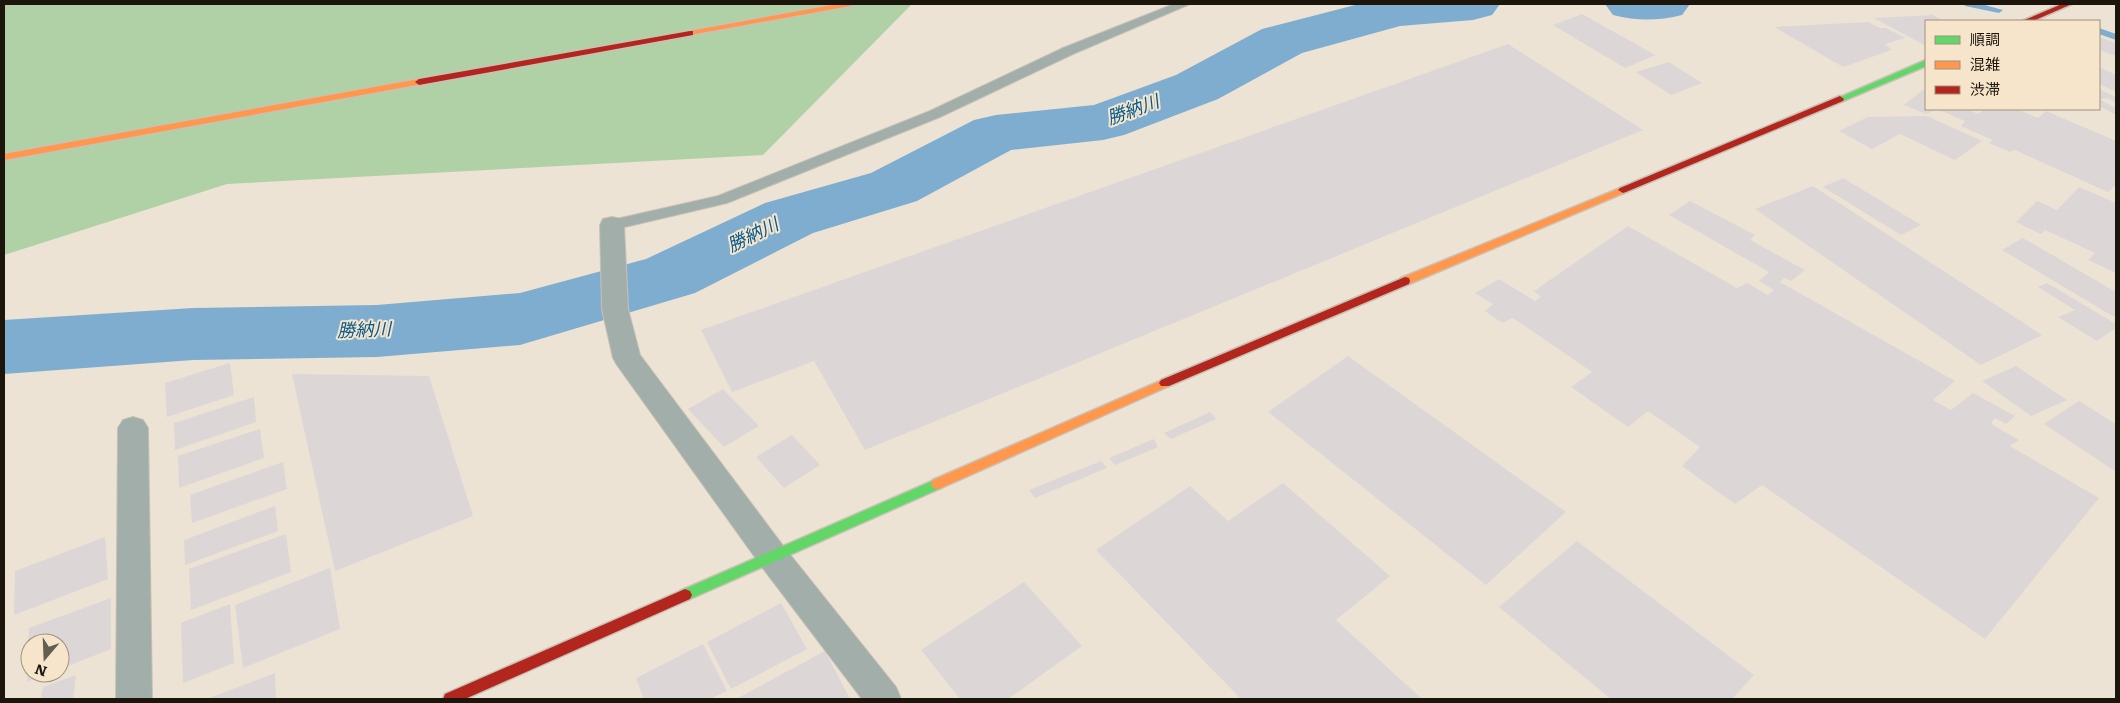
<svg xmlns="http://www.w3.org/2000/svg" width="2120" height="703" viewBox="0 0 2120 703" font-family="Literata,'Noto Sans JP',serif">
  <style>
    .forest { fill: #b0d0a6 }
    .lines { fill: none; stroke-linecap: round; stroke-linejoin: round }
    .stream { fill: #7fadd0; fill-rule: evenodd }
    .river { fill: #7fadd0; fill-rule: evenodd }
    .building { fill: #dcd7d6 }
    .lane-casing { stroke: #c9c1b6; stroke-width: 2 }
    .street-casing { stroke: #c9c1b6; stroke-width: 2 }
    .fast-casing { stroke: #c9c1b6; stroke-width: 3 }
    .slow-casing { stroke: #c9c1b6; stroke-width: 3 }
    .jam-casing { stroke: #c9c1b6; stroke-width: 3 }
    .lane { fill: #a1aeaa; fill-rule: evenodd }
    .street { fill: #a1aeaa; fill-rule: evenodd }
    .fast { fill: #63d668; fill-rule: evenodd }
    .slow { fill: #ff974d; fill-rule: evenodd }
    .jam { fill: #b3261e; fill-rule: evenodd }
    .labels { text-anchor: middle; stroke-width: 4; stroke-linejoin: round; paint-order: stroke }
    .water-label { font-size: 18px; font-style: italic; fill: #045a8f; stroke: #f6e5ca }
  </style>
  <rect width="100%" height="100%" fill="#ece3d4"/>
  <path class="forest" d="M4 4H912L763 155 227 184 4 255Z"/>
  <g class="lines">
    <g class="stream">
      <path d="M1964 4H1981L2003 10 1999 13 1965 6Z"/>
      <path d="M2099 28 2116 34V40L2099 34Z"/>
    </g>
    <g class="river">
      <path d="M1359 4H1500L1492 15 1473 20 1400 26 1302 53 1218 99 1124 135 1103 140 1011 150 917 201 813 233 695 293 520 345 377 357 193 360 4 374V320L193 308 377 305 520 293 646 259 765 203 871 173 974 120 996 115 1094 105 1176 75 1262 29Z"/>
      <path d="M1605 4H1690L1682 15C1658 21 1637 21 1613 15Z"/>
    </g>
  </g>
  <g class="building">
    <path d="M1582 14 1655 55 1625 68 1553 25Z"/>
    <path d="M1933 15 1944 21H1926V46L1874 18Z"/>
    <path d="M1868 22 1880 28H1886L1905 38 1885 44 1892 50 1843 67 1774 27Z"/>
    <path d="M2099 37 2116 43V56L2099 50Z"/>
    <path d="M1508 44 1643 130 865 450 814 361 732 392 701 330Z"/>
    <path d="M1669 62 1702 83 1671 95 1636 72Z"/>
    <path d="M2099 67 2116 75V92L2099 84Z"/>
    <path d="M2099 89 2116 97V103L2107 98 2099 99 2116 108V115L2099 106Z"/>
    <path d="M1923 90 1926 91V109H1937L1926 114 1904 105Z"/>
    <path d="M1937 109H1966L1978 114 1985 109H2017L2038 118 2046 111 2116 141V172L2114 174 2116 175V185L2108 192 2015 150 2010 152 1989 143 1993 140 1961 126 1965 121Z"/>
    <path d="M1927 116 1982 141 1955 160 1900 134 1872 149 1839 131 1868 117Z"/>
    <path d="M1843 178 1921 225 1901 235 1823 187Z"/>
    <path d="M1813 186 2042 335 1981 365 1755 209Z"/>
    <path d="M2079 187 2116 203V273L2088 260 2095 253 2045 230 2041 234 2016 222 2037 201 2057 210Z"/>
    <path d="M1690 201 1755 235 1750 240 1805 270 1791 281 1784 278 1780 282 1955 381 1933 400 1951 410 1973 393 2015 416 2006 424 1995 418 1991 424 2019 440 2010 446 2099 498 1985 639 1762 485 1735 504 1682 466 1700 447 1648 411 1628 427 1571 387 1592 372 1513 318 1502 323 1485 311 1493 304 1475 293 1499 279 1535 301 1541 297 1534 291 1628 226 1737 288 1747 283 1768 295 1774 290 1759 281 1769 272 1669 215Z"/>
    <path d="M2023 238 2116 292V318L2002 250Z"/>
    <path d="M2047 283 2116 324V328L2097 341 2058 317 2075 310 2038 287Z"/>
    <path d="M1348 356 1566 512 1486 585 1268 412Z"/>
    <path d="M230 363 234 395 167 417 165 383Z"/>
    <path d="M2016 366 2067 400 2031 416 1982 381Z"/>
    <path d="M292 374 429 376 473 516 335 571Z"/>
    <path d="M723 389 759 426 724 447 688 409Z"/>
    <path d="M254 397 256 422 175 450 174 423Z"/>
    <path d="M2079 401 2116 424 2115 471 2044 424Z"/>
    <path d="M1210 412 1216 419 1171 439 1164 433Z"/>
    <path d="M260 429 264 458 179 488 178 456Z"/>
    <path d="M792 435 820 465 784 488 756 457Z"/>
    <path d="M1154 439 1158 447 1115 465 1109 458Z"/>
    <path d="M1101 461 1107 468 1035 498 1029 490Z"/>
    <path d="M283 462 287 489 192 523 190 495Z"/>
    <path d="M1283 483 1390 576 1336 620 1422 699H1241L1096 550 1190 486 1228 521Z"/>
    <path d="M275 506 278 531 185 565 184 540Z"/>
    <path d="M286 534 291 572 191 610 189 569Z"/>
    <path d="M105 537 108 579 14 615 15 571Z"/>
    <path d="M1577 541 1754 675 1732 699H1611L1499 607Z"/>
    <path d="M330 568 340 629 243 668 235 605Z"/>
    <path d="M1024 582 1082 646 1008 699H960L921 650Z"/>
    <path d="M111 598V649L60 669V643H30V673H48L27 682 29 628Z"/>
    <path d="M781 603 807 649 731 689 707 642Z"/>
    <path d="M230 604 234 663 183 683 181 623Z"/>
    <path d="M703 644 727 691 710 699H644L636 678Z"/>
    <path d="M825 651 850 699H736Z"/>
    <path d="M275 673 276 699H206Z"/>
    <path d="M76 675 73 699H41L43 687Z"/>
  </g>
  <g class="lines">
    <defs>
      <path id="lane" d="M1174 4H1190L1073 54 940 117 727 203 612 230 606 229 604 225 606 221 612 220 718 196 930 111 1063 48Z"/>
      <g id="street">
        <path d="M612 217 621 219 624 225 628 309 640 355 784 547 896 687 901 699H862L762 567 617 365 613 358 602 309 600 225 603 219Z"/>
        <path d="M133 417 143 420 148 428 152 699H116L118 428 123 420Z"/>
      </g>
      <g id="fast">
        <path d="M1926 60V66L1843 101 1840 102 1836 99Z"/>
        <path d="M937 479 941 480 943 484 941 488 690 599 685 601 680 599 678 595 680 591Z"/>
      </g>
      <g id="slow">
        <path d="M838 4H854L850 6 690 35 686 33 690 31Z"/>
        <path d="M419 79 422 80V84L4 160V154Z"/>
        <path d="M1623 187 1626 188 1628 190 1626 192 1409 284H1401L1400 281 1401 278Z"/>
        <path d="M1165 379 1169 380 1171 383 1169 386 941 488 937 489 933 488 931 484 933 480Z"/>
      </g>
      <g id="jam">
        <path d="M2062 4H2072L2033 21H2022Z"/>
        <path d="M690 31H693V35L419 85 415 82 419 79Z"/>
        <path d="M1840 96 1844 99 1843 101 1626 192 1623 193 1618 190 1620 188Z"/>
        <path d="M1405 277 1409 278 1410 281 1409 284 1169 386H1161L1159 383 1161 380Z"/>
        <path d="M685 589 690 591 692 595 690 599 465 699H443L445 694Z"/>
      </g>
    </defs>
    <use href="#lane" class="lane-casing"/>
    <use href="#street" class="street-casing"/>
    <use href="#fast" class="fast-casing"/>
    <use href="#slow" class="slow-casing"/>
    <use href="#jam" class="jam-casing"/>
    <use href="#lane" class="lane"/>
    <use href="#street" class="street"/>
    <use href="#fast" class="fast"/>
    <use href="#slow" class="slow"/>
    <use href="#jam" class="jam"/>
  </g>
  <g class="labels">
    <g class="water-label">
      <text transform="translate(1133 110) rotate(-20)" y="6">勝納川</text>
      <text transform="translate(753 235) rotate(-26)" y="6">勝納川</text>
      <text transform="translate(364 330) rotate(-2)" y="6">勝納川</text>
    </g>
  </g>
  <rect width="2120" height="703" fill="none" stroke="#1b150c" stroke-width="10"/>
  <rect x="1925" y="20" width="175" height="90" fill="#f6e5ca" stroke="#9e927e"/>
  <rect x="1935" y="36" width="25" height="8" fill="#63d668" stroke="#9e927e"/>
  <text x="1970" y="45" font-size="15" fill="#1b150c">順調</text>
  <rect x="1935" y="61" width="25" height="8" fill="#ff974d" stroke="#9e927e"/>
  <text x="1970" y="70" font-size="15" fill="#1b150c">混雑</text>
  <rect x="1935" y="86" width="25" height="8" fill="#b3261e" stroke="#9e927e"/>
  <text x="1970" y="95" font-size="15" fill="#1b150c">渋滞</text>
  <g transform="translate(45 658) rotate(199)"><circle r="24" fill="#f6e5ca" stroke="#9e927e"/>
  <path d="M0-4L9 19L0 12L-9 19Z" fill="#645d52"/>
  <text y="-8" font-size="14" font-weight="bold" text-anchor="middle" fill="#1b150c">N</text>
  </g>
</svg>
